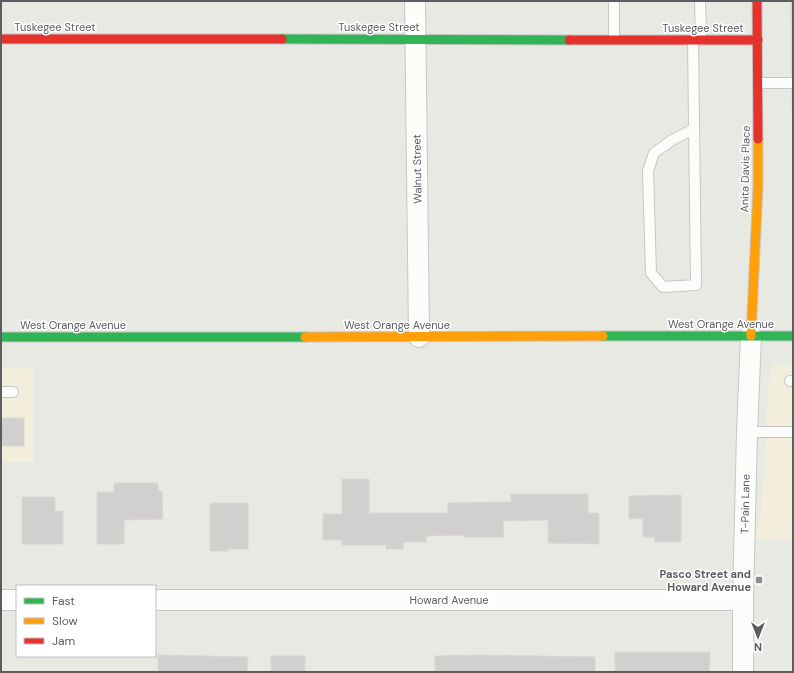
<svg xmlns="http://www.w3.org/2000/svg" width="794" height="673" viewBox="0 0 794 673" font-family="'DM Sans',sans-serif">
  <style>
    .commercial { fill: #f3eedc }
    .education { fill: #dcd9d3 }
    .building { fill: #d1d0ce; stroke: #d8d7d3 }
    .lines { fill: none; stroke-linecap: round; stroke-linejoin: round }
    .lane-casing { stroke: #c6c7c6; stroke-width: 12 }
    .street-casing { stroke: #c6c7c6; stroke-width: 22 }
    .fast-casing { stroke: #c5c6c4; stroke-width: 11 }
    .slow-casing { stroke: #c5c6c4; stroke-width: 11 }
    .jam-casing { stroke: #c5c6c4; stroke-width: 11 }
    .lane { stroke: #fcfcfb; stroke-width: 10 }
    .street { stroke: #fcfcfb; stroke-width: 20 }
    .fast { stroke: #30b455; stroke-width: 9 }
    .slow { stroke: #ff9f0a; stroke-width: 9 }
    .jam { stroke: #e5322d; stroke-width: 9 }
    .poi-dot { fill: #8c8e90; stroke: #fff; stroke-width: 1.5 }
    .labels { text-anchor: middle; stroke-width: 3; stroke-linejoin: round; paint-order: stroke }
    .street-label { font-size: 11px; fill: #5a5d62; stroke: #fff }
    .poi-label { font-size: 11px; font-weight: bold; fill: #5a5d62; stroke: #fff; text-anchor: end }
  </style>
  <rect width="100%" height="100%" fill="#e9e9e4"/>
  <g class="commercial">
    <path d="M774 365H793V539H755L761 516 769 378 771 369Z"/>
    <path d="M1 368H33L34 462H1Z"/>
  </g>
  <path class="education" d="M790 1H793V201Z"/>
  <g class="building">
    <rect x="1" y="418" width="23" height="28"/>
    <path d="M342 479H369V513H448V503L511 502V494H588V513H599V544L548 543V520L503 521 504 537H464V535L426 536V542H403V549H386V545H342V540H323V514H342Z"/>
    <path d="M114 483H158V491H162L163 519 124 520V544H97V492H114Z"/>
    <path d="M681 495V542H655V537H643V518L629 519V496Z"/>
    <path d="M22 497H55V511H63V544H22Z"/>
    <path d="M210 503H248V549H228V551H210Z"/>
    <path d="M615 652H710L709 672H615Z"/>
    <path d="M158 655 248 657 247 672H158Z"/>
    <path d="M480 655 595 657V672H435V656Z"/>
    <rect x="271" y="656" width="34" height="16"/>
  </g>
  <g class="lines">
    <defs>
      <g id="lane">
        <path d="M614 1V39"/>
        <path d="M700 1 701 40"/>
        <path d="M693 40 696 285 663 287 651 273 648 171 654 153 672 140 694 129"/>
        <path d="M758 83H793"/>
        <path d="M790 381H793"/>
        <path d="M1 392H13"/>
        <path d="M747 432H793"/>
      </g>
      <g id="street">
        <path d="M415 1 419 337"/>
        <path d="M1 600H17"/>
        <path d="M155 600H743"/>
        <path d="M743 672V600L747 432 751 336"/>
      </g>
      <g id="fast">
        <path d="M282 39 569 40"/>
        <path d="M603 336H793"/>
        <path d="M1 337H305"/>
      </g>
      <g id="slow">
        <path d="M751 336 758 186V139"/>
        <path d="M305 337 603 336"/>
      </g>
      <g id="jam">
        <path d="M757 1 758 139"/>
        <path d="M1 39H282"/>
        <path d="M569 40H758"/>
      </g>
    </defs>
    <use href="#lane" class="lane-casing"/>
    <use href="#street" class="street-casing"/>
    <use href="#fast" class="fast-casing"/>
    <use href="#slow" class="slow-casing"/>
    <use href="#jam" class="jam-casing"/>
    <use href="#lane" class="lane"/>
    <use href="#street" class="street"/>
    <use href="#fast" class="fast"/>
    <use href="#slow" class="slow"/>
    <use href="#jam" class="jam"/>
  </g>
  <rect class="poi-dot" x="755" y="576" width="8" height="8" rx="2"/>
  <g class="labels">
    <g class="street-label">
      <text x="55" y="31">Tuskegee Street</text>
      <text x="379" y="31">Tuskegee Street</text>
      <text x="703" y="32">Tuskegee Street</text>
      <text transform="translate(417 169) rotate(-91)" y="4">Walnut Street</text>
      <text transform="translate(745 169) rotate(-89)" y="4">Anita Davis Place</text>
      <text x="721" y="328">West Orange Avenue</text>
      <text x="73" y="329">West Orange Avenue</text>
      <text x="397" y="329">West Orange Avenue</text>
      <text transform="translate(745 504) rotate(-89)" y="4">T-Pain Lane</text>
      <text x="449" y="604">Howard Avenue</text>
    </g>
    <g class="poi-label">
      <text x="751" y="578">Pasco Street and<tspan x="751" dy="13">Howard Avenue</tspan></text>
    </g>
  </g>
  <rect width="794" height="673" fill="none" stroke="#5a5d62" stroke-width="4"/>
  <rect x="16" y="585" width="140" height="72" fill="#ffffff" stroke="#bdbec0"/>
  <rect x="24" y="598" width="20" height="6" fill="#30b455" stroke="#bdbec0"/>
  <text x="52" y="605" font-size="12" fill="#5a5d62">Fast</text>
  <rect x="24" y="618" width="20" height="6" fill="#ff9f0a" stroke="#bdbec0"/>
  <text x="52" y="625" font-size="12" fill="#5a5d62">Slow</text>
  <rect x="24" y="638" width="20" height="6" fill="#e5322d" stroke="#bdbec0"/>
  <text x="52" y="645" font-size="12" fill="#5a5d62">Jam</text>
  <g transform="translate(758 637) rotate(180)" stroke="#ffffff" stroke-width="3" paint-order="stroke">
  <path d="M0-3L7 15L0 10L-7 15Z" fill="#5a5d62"/>
  <text y="-6" font-size="11" font-weight="bold" text-anchor="middle" fill="#5a5d62">N</text>
  </g>
</svg>
